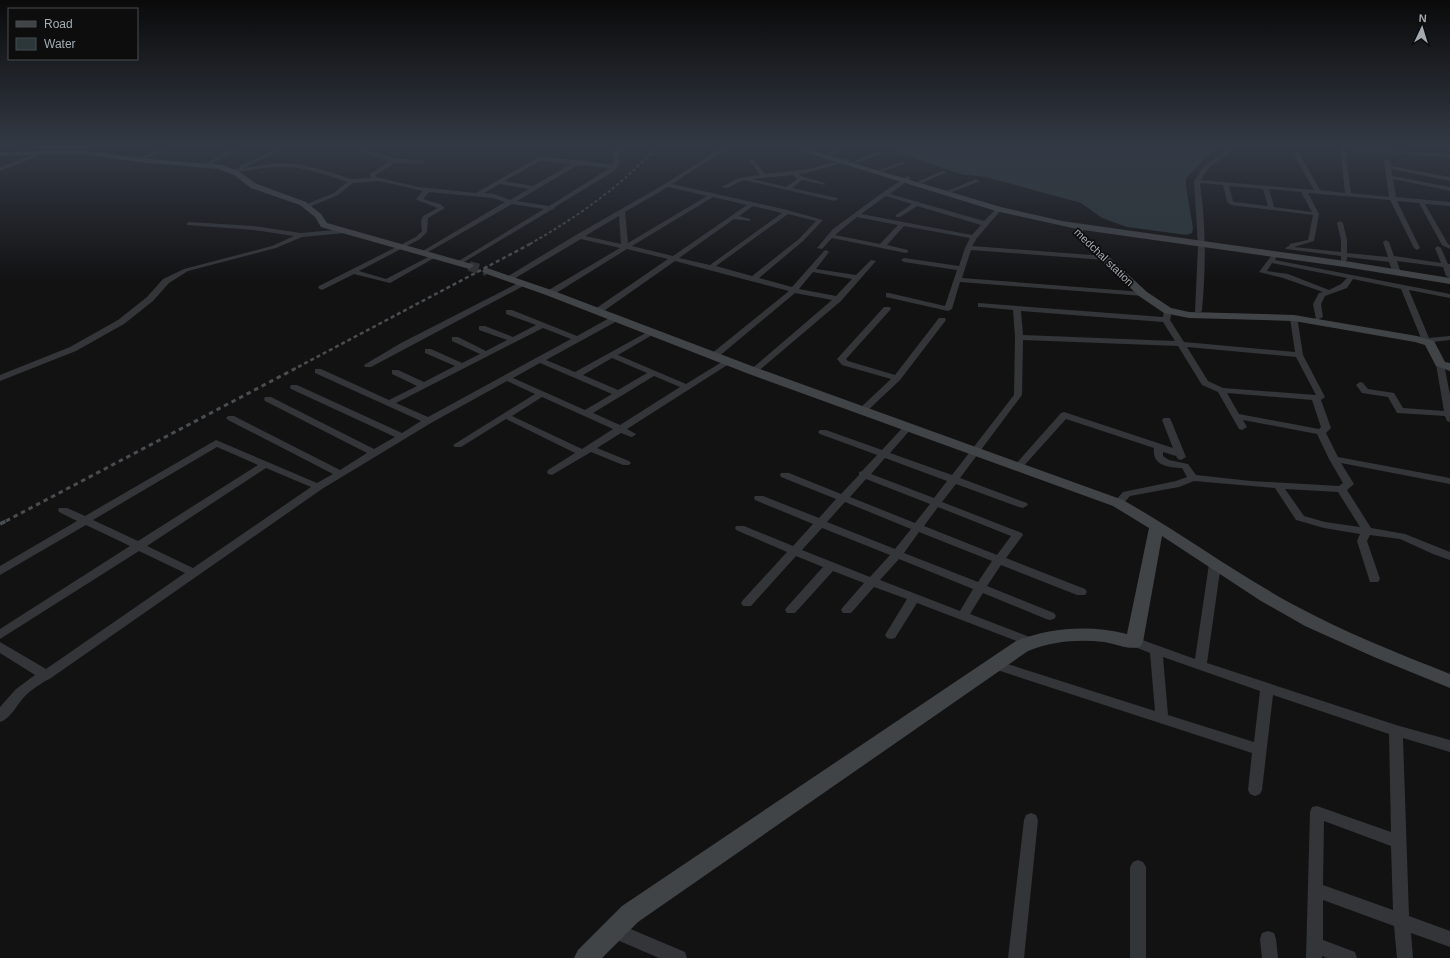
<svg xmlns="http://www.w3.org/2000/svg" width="1450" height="958" viewBox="0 0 1450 958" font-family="Helvetica,sans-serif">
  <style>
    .water { fill: #2c373a }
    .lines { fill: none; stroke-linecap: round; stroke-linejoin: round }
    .secondary-tunnel { stroke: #2f3133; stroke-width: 10; stroke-dasharray: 10 5.5; stroke-linecap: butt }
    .street { fill: #333538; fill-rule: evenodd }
    .secondary { fill: #414447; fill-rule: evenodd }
    .rail-far3 { stroke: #4a4d50; stroke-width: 2; stroke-dasharray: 3 2.5; stroke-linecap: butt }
    .rail-far2 { stroke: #4a4d50; stroke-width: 2.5; stroke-dasharray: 4 3; stroke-linecap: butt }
    .rail-far1 { stroke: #4a4d50; stroke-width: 3; stroke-dasharray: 4.5 4; stroke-linecap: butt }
    .rail { stroke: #4a4d50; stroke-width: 3.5; stroke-dasharray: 6 4.5; stroke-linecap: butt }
    .labels { text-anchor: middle; stroke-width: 3.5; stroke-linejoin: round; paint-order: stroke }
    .far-street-label { font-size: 11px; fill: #a4acb2; stroke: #0d0d0e }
  </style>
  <rect width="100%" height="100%" fill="#121213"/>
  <path class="water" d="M897 147H1221L1210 154 1186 178V186L1193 228 1192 233 1187 235 1127 227 1102 218 1081 203 986 177 960 174 900 153Z"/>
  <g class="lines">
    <path class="secondary-tunnel" d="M469 266 487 271"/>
    <g class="street">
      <path d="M164 147H170L140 161 135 160Z"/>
      <path d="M235 147H241L208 166 203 165Z"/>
      <path d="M281 147H287L244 168 278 163 298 164 323 170 351 179 371 178 370 174 390 161 373 156 350 147H357L397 159 422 160 425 162 422 164 395 163 375 175 376 177 418 187 476 193 539 157 579 160 613 165 614 147H620L619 165 614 171 555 207 554 209 551 210 459 265 456 263 457 262 544 209 512 204 423 255 421 254V252L505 202 493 198 429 192 423 199 440 204 445 208 428 218 427 232 420 239 359 271 386 279 432 255H436V257L390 283 354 274 322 290 318 288 319 286 416 237 422 231 421 221 423 216 438 208 417 200 416 199 423 191 379 181 353 183 338 195 309 207 307 206V204L334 193 347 182C325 174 302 166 278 167 263 167 247 171 232 173L229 171 240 168 239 166ZM540 161 571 164 533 186 504 181ZM578 165 610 168 549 206 517 201ZM500 184 529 189 510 200 494 194 484 193Z"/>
      <path d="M723 147H729L672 184 787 210 823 220 803 241 759 278 792 287 824 251 826 250 829 252 816 269 856 275 871 260 876 261 841 301 756 373 753 374 749 371 832 300 795 293 717 358H714L710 356 711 354 789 291 675 261 601 313H595V309L668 259 627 249 553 295H547V291L620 248 581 239 512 280 505 278 576 235 665 184ZM668 187 707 196 628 243 625 212ZM713 197 747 205 673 256 632 246ZM753 206 782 213 710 265 679 258 734 219 750 221V219L739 216ZM788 214 816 221 799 239 752 276 716 266ZM619 216 621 244 585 236ZM813 272 852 279 836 296 799 289Z"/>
      <path d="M837 147H841L843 149 830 156H826V154L837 148Z"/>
      <path d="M1232 147H1238L1208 168 1201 180 1314 190 1293 153 1296 151 1299 153 1320 190 1345 193 1340 147 1450 154V158L1345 149 1351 193 1389 197 1384 161 1387 159 1390 161 1391 166 1450 177V181L1391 169 1392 176 1450 187V191L1393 179 1396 197 1450 202V206L1425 204 1448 244 1450 245V249L1442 245 1419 203 1397 201 1420 248 1417 250 1414 248 1390 200 1308 193 1319 214 1314 241 1294 247 1341 252V240L1337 223 1340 221 1343 223 1347 240V253L1388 257 1383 242 1386 240 1389 242 1394 256 1441 263 1435 248 1438 246 1441 248 1448 264H1450V278L1446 276 1443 267 1397 261 1401 273 1397 275 1393 273 1389 262 1347 257V260L1344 262 1341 260V256L1286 249 1285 248 1289 246 1290 244 1308 240 1313 215 1231 205 1227 202 1223 185 1200 183C1206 225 1206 267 1202 310L1201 312H1195L1198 246 1194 181 1204 166ZM1229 186 1263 189 1268 206 1235 202 1233 201ZM1269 189 1301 192 1312 212 1274 207Z"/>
      <path d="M1443 147H1450V150L1444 148Z"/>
      <path d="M880 151 885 152 857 163 852 162Z"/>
      <path d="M38 153 43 154 0 171V167Z"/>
      <path d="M752 158 765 174 809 169 848 158 851 160 811 172 799 174 801 176 825 183V185L802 180 792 188 837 198 838 199 835 201 744 180 727 188H723V186L739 178 760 175 749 160ZM793 175 797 179 786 187 752 179Z"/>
      <path d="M902 162 907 163 884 171 879 170Z"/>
      <path d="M942 171 947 172 922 183 917 182Z"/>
      <path d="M908 176 911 178 910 179 890 194 984 221 997 208H1001V210L977 238 972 246 1105 256 1108 258 1105 260 971 250 962 278 1143 292 1147 294 1143 296 960 282 952 309 948 311 886 297V293H889L945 306 957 270 904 262 901 260 904 258 959 266 965 248 970 238 904 226 887 245 908 250V252L906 253 832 238 822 249 817 248 833 229 882 193ZM886 196 912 204 896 215V217H900L917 206 981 225 972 235 861 214ZM857 217 898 225 880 244 835 235Z"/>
      <path d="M976 179 979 181 978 182 952 192 947 191Z"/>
      <path d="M189 222 254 226 301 233 345 229 348 231 345 233 302 237 276 248 188 271 169 283 153 301 124 324 76 351 0 381V375L70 347 118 320 147 297 163 279 184 269 272 246 294 236 254 230 187 225V223Z"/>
      <path d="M1274 254 1277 256 1275 260 1450 294V298L1409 290 1429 338 1450 336V340L1423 343 1401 289 1353 279 1347 288 1325 296 1321 304 1323 317 1319 319H1316L1313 304 1319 293 1323 292 1283 278 1259 272 1272 255ZM1272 263 1347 278 1341 284 1329 290 1288 274 1267 271Z"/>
      <path d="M522 281 529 283 371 367H365L364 365 401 343Z"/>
      <path d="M978 303 1163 317 1164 311 1168 309 1172 311 1170 320 1184 342 1295 352 1290 318 1291 316H1297L1303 355 1325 397 1321 400 1331 428 1326 433 1338 457 1450 478V484L1341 463 1354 484 1347 490 1371 528 1405 534 1450 552V560L1433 554 1400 539 1370 535 1367 541 1380 579 1378 582H1370L1357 541 1360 534 1324 528 1296 520 1275 488 1194 481 1179 487 1130 496 1122 505H1114L1113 503 1123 492 1176 481 1187 477 1182 468C1168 467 1152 466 1154 448L1066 419 1021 469H1015L1013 467 1015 465 1061 413 1064 412 1173 448 1162 420 1164 418H1170L1186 457 1181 460 1178 459 1176 456 1163 452V456L1169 460 1188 464 1196 475 1251 481 1339 486 1343 483 1329 459 1317 434 1243 420 1247 427 1242 430 1239 429 1218 392 1202 385 1178 346 1023 340 1022 395 960 478 1027 503 1028 505 1023 508 1019 507 956 484 942 502 1022 533 1023 535 1006 558 1085 589 1087 592 1085 595H1077L1001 565 987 586 1054 613 1056 616 1054 619 1050 620 1046 619 983 593 970 614 1035 639 1037 642 1035 645 1031 647 1027 645 917 603 895 638 891 639 887 638 885 635 907 599 874 587 851 613H843L841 610 843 607 864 583 833 571 795 613H787L785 610 787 607 823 567 796 556 751 606H743L741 603 743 600 787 552 736 530 735 528 736 526H744L793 546 813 524 755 500 754 498 755 496H763L819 518 836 499 781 477 780 475 781 473H789L841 494 859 475V472L862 471 877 455 820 434 818 432 820 430H826L882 450 905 425H911L913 427 911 429 890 453 952 475 1014 395 1015 337 1013 310 981 307H978ZM1021 311 1163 322 1175 341 1023 335ZM1187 347 1296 357 1316 395 1223 388 1208 381ZM1227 393 1312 400 1321 427 1319 429 1239 414ZM885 458 947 481 934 498 871 474ZM866 479 930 504 915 523 850 497ZM1285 489 1338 492 1360 527 1325 522 1304 516ZM845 502 911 529 895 549 827 522ZM938 507 1011 536 997 555 924 526ZM822 528 890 555 870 577 802 550ZM919 532 992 561 978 582 904 553ZM899 559 973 589 960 611 880 580Z"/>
      <path d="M884 307H890L891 309 846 359 848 361 895 375 939 318H945L946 320 900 380 865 413 862 414 857 411 859 409 891 379 842 365 837 359Z"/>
      <path d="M506 310H512L577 336 613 316H619V320L546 360 575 372 651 330 655 332 654 334 618 355 686 384 725 360 728 359 732 362 627 429 636 434 634 436 631 437 621 433 597 448 629 461 631 463 629 465H623L591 452 552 475 548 474 547 472 548 470 575 453 506 419 461 447H455L453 445 535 394 507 381 431 423 322 489 51 678C41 683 32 689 24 697 17 705 10 719 0 722V707L16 689 35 675 0 653V642L46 669 185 573 139 551 0 639V629L130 546 86 525 0 575V566L77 521 59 512 58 510 59 508H67L85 516 216 440 317 483 333 474 228 420 226 418 228 416H234L340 470 367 453 265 401 264 399 265 397H271L374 449 395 437 291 389 290 387 291 385H297L402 433 421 421 315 373V369H321L389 400 417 386 392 374V370H398L424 382 455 366 425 353V349H431L462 363 480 354 452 341V337H458L486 351 507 340 479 330V326H485L513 337 536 325 506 314ZM543 328 571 339 428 417 396 403ZM612 358 647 373 618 390 583 375ZM540 363 612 394 585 410 513 378ZM654 376 680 387 620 425 593 413ZM542 397 613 429 582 449 512 416ZM217 447 258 465 138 541 93 520ZM266 468 311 487 193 568 147 546Z"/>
      <path d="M1440 361 1444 364 1450 395V422L1447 421 1445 416 1397 413 1388 397 1362 393 1356 385 1360 382 1363 383 1368 389 1394 393 1403 408 1444 411 1436 364Z"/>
      <path d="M1215 560 1219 561 1221 564 1207 663 1396 725 1450 740V752L1403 738 1409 916 1450 931V947L1411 933 1413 958H1397L1394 926 1323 900V940L1355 952 1357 958H1327L1322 956V958H1306L1310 812 1312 807 1317 806 1391 832 1389 734 1273 695 1262 790 1260 794 1255 796 1250 794 1248 790 1252 753 991 668 989 665 991 662 995 660 1155 711 1150 653 1130 645 1128 642 1130 639 1134 637 1195 659 1209 564 1211 561ZM1163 657 1260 691 1254 742 1168 715ZM1324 821 1391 846 1393 910 1323 885Z"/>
      <path d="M1031 813 1036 815 1038 820 1024 958H1008L1024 820 1026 815Z"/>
      <path d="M1138 860 1143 862 1146 867V958H1130V867L1133 862Z"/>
      <path d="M614 922 685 952 687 958H659L608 936 606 930 608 924Z"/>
      <path d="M1268 931 1274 933 1276 939 1278 958H1262L1260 939 1262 933Z"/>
    </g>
    <g class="secondary">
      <path d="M788 147H799L1001 207 1062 221 1345 261 1450 278V284L1345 267 1083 230V233L1147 292 1171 308 1189 312 1294 315 1417 336 1434 341 1445 362 1450 363V371L1436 366 1425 345 1415 342 1294 321 1189 318 1164 313 1139 296 1075 236 1073 234 1077 229 996 211Z"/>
      <path d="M79 150 138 158 223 165 238 171 257 184 306 202 321 214 327 223 472 264 474 266 469 269 466 268 321 227 315 217 300 205 251 188 234 175 219 169 138 162 79 154 0 156V152Z"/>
      <path d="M487 268 554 291 757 368 1123 500C1181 533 1235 573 1294 605 1344 632 1397 653 1450 674V688L1374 657 1305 626 1261 601 1162 536 1143 642 1140 647C1129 650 1116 644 1104 642 1078 639 1053 641 1028 651L638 922 602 958H574L578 950 622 906 1016 641C1053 627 1089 625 1127 634L1149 528 1113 506 749 374 546 295 484 273 482 271 484 269Z"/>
    </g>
    <path class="rail-far3" d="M530 244C577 217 620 187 657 147"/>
    <path class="rail-far2" d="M298 367 532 243"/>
    <path class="rail-far1" d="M6 521 300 366"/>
    <path class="rail" d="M0 524 8 520"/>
  </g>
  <linearGradient id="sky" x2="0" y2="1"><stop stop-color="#0a0a0a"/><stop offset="0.52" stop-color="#333944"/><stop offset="1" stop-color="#333944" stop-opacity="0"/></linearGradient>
  <rect width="1450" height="281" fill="url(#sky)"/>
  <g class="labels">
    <g class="far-street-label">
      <text transform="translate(1104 257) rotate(44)" y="4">medchal station</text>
    </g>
  </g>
  <rect x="8" y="8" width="130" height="52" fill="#0d0d0e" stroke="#494d50"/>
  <rect x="16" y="21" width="20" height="6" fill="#414447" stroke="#494d50"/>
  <text x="44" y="28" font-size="12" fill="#a4acb2">Road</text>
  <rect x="16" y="38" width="20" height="12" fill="#2c373a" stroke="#494d50"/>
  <text x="44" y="48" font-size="12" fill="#a4acb2">Water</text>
  <g transform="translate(1422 28) rotate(4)" stroke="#0d0d0e" stroke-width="3" paint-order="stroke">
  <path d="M0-3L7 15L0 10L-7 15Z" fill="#a4acb2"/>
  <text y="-6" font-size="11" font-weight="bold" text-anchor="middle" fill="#a4acb2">N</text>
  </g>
</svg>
